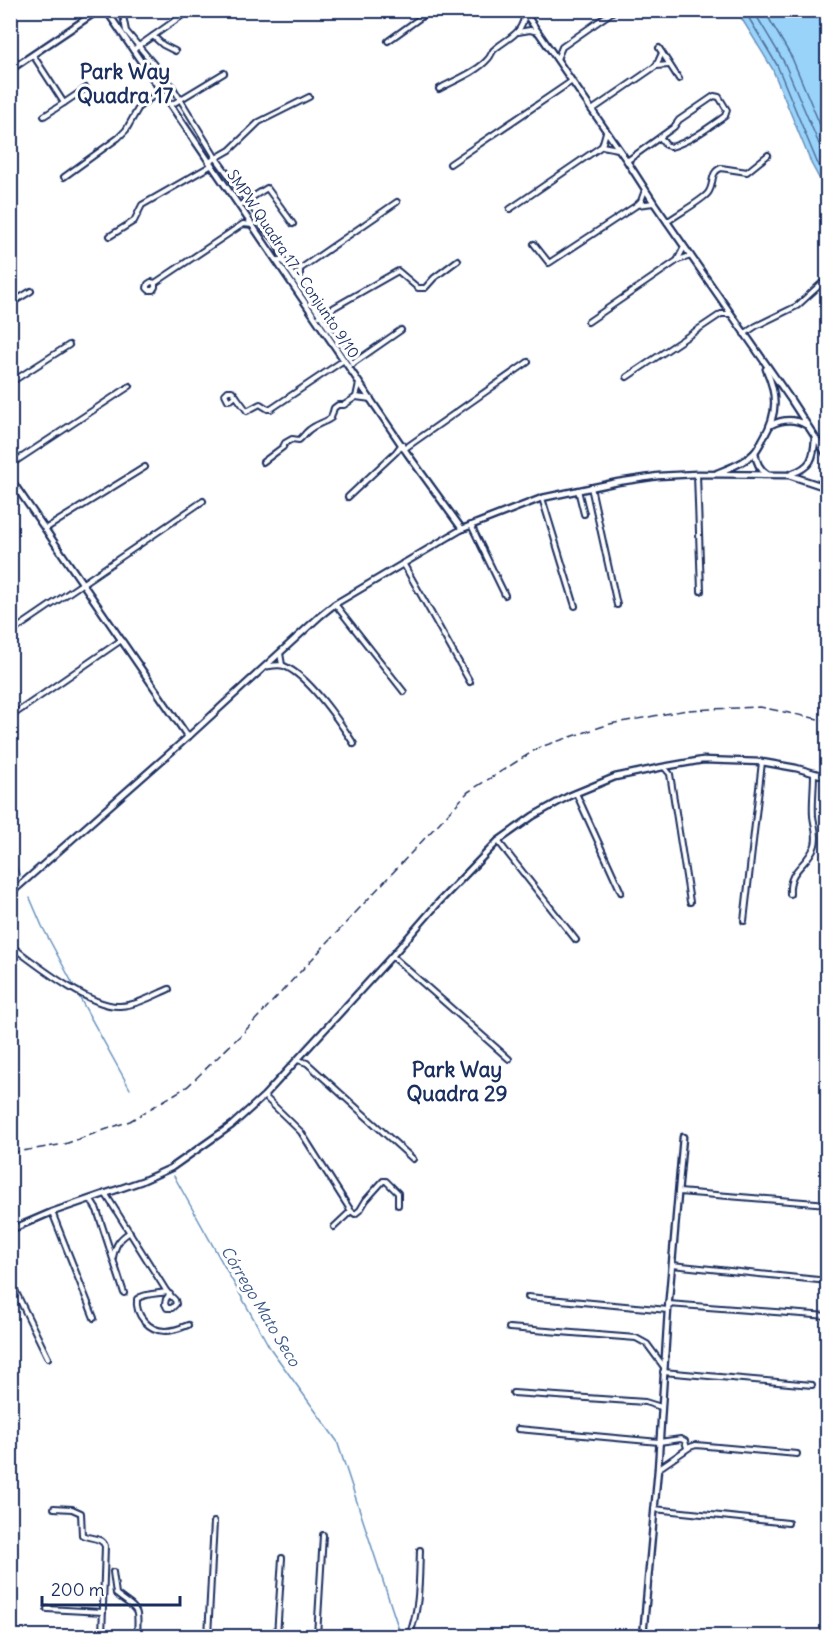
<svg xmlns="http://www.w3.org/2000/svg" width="838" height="1647" viewBox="0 0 838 1647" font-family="Delius,sans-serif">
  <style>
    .water { fill: #9ad3fa; stroke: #6791bc; stroke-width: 1.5 }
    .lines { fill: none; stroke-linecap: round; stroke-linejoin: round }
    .shore { stroke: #4e719c; stroke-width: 1.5 }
    .stream { stroke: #6791bc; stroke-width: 1.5 }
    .minor-casing { stroke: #1b2f5e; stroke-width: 8 }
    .tertiary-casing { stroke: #1b2f5e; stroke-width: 9 }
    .minor { stroke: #fff; stroke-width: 4 }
    .tertiary { stroke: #fff; stroke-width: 4.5 }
    .rail { stroke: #1b2f5e; stroke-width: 1.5; stroke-dasharray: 9 4.5; stroke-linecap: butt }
    .labels { text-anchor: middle; stroke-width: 6; stroke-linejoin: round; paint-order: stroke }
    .street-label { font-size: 15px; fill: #1b2f5e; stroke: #fff }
    .water-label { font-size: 16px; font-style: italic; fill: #3b5885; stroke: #fff }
    .district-label { font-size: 21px; font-weight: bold; fill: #1b2f5e; stroke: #fff }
  </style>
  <rect width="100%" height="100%" fill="#fff"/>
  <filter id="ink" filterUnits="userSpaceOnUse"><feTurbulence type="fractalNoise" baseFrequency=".0167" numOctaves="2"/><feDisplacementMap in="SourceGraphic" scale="12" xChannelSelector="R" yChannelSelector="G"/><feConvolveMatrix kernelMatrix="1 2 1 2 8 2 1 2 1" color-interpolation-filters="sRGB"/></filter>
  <g filter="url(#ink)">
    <path class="water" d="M737 11H827V193L812 165 772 68Z"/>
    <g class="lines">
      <g class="shore">
        <path d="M744 10 777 65 817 162 828 181"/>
        <path d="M753 10 784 62 828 165"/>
        <path d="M764 10 792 58 828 144"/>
      </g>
      <g class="stream">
        <path d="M10 852 20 876"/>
        <path d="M30 898 42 926 75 988"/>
        <path d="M77 993 130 1089"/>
        <path d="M174 1176 270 1348 337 1441 401 1636"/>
      </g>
      <defs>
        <g id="minor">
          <path d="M47 10H51"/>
          <path d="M122 10 126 31 172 86 216 158 259 217 265 229 276 241 284 262 353 364"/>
          <path d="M518 32 530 30 538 32"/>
          <path d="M153 36 163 45 175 51"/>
          <path d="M388 41 431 10"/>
          <path d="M659 48 679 79"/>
          <path d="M133 50 190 10"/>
          <path d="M33 55 64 103 86 88"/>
          <path d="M557 59 562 47 615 10"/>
          <path d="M656 66 662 53"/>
          <path d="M439 89C453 81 477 72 488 59 492 55 491 51 496 48 511 36 522 34 525 13"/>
          <path d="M171 105 224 73"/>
          <path d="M592 110 656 66 669 65"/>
          <path d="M44 116 64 103"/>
          <path d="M602 146 618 149"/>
          <path d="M627 161 674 127 679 120 714 96 719 97 727 110 725 116C708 128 691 141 671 147L666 145 660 137"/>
          <path d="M209 162 230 150 259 122 309 97"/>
          <path d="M450 164 572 81"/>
          <path d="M64 177 118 138 126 130 139 107 161 90"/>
          <path d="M240 205 267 188 293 224"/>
          <path d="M637 205 641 201 645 190"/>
          <path d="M510 209 602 146 606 132"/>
          <path d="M667 222C676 215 703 200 708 193 715 184 709 173 721 168L747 172 768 155"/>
          <path d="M110 236 134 221 142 205 212 165"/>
          <path d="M534 244 549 263 637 205 654 203"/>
          <path d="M678 259 684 247"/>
          <path d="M278 260 290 263 300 269"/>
          <path d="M300 269 397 202"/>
          <path d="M300 269V284"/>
          <path d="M151 282 155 283V287L153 290H149L147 288 148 284Z"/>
          <path d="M155 283 243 224 253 225"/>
          <path d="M10 304 31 291"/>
          <path d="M319 316 398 271 418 288H425L434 278 458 260"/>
          <path d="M588 322 678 260 691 256"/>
          <path d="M744 334 756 326 797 306 821 284"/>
          <path d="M352 364 401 330"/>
          <path d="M627 377 721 314H731"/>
          <path d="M10 383 69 345"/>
          <path d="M228 391H232L236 396 232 399 228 400 225 394Z"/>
          <path d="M236 396 247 411 260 404 268 409H271L344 360"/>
          <path d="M356 397 359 383"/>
          <path d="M404 449 528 362"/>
          <path d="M263 462 283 447 285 443 292 439 299 440C303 437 305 433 309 430 316 424 324 423 331 418L334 408 338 405H344L356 397 371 399"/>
          <path d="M10 465 130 386"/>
          <path d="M697 474 701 591"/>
          <path d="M591 487 617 605"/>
          <path d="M578 490 584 514"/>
          <path d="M348 497 396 452 402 444"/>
          <path d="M542 498 575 606"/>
          <path d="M471 525 505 595"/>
          <path d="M45 529 145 467"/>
          <path d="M403 563 470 682"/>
          <path d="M335 604 404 692"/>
          <path d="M10 633 203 501"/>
          <path d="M280 653 282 665"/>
          <path d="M265 667C271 666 278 664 284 666 309 676 339 721 354 744"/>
          <path d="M10 717 120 641"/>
          <path d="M664 767 670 774 690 902"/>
          <path d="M576 793 621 892"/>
          <path d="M498 841 576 940"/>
          <path d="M790 894C788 868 808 866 815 845 818 835 814 826 813 816 812 802 814 788 814 773"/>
          <path d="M744 921 762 762"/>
          <path d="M10 945C34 963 90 1008 120 1006 137 1005 153 996 169 989"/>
          <path d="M392 956 509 1059"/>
          <path d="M298 1060 307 1063 413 1159"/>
          <path d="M264 1096 301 1132 351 1211 334 1227"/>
          <path d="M679 1192 828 1204"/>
          <path d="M105 1193 167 1292 175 1300 176 1304 172 1308H167L165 1304 166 1299 170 1294"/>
          <path d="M90 1199 97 1210 124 1293"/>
          <path d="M351 1211 355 1214 360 1210 366 1200 383 1181H386L398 1193V1205"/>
          <path d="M52 1212 94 1318"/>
          <path d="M113 1257C116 1244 119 1239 130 1232"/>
          <path d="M672 1265 828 1281"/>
          <path d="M10 1280 48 1358"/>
          <path d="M167 1292C157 1294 145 1293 137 1299 135 1315 149 1331 165 1331 173 1331 181 1328 188 1325"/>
          <path d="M528 1297 668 1310"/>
          <path d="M668 1304 828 1316"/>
          <path d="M509 1328 636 1338 647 1344 664 1367"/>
          <path d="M663 1372 812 1385"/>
          <path d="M513 1393 645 1402 661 1407"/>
          <path d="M518 1429 659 1442 681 1439 685 1441 687 1448"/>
          <path d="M658 1469 690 1447 696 1445 797 1454"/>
          <path d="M54 1508 72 1509 81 1513 82 1535C90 1539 102 1537 105 1546L102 1636"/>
          <path d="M654 1509 788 1523"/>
          <path d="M113 1572 116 1594C138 1611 139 1606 137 1636"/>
          <path d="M47 1609 103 1612"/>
          <path d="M208 1636 214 1522"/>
          <path d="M277 1636 282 1558"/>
          <path d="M317 1636 323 1535"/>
          <path d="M409 1636C420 1609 419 1579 420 1550"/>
        </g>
        <g id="tertiary">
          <path d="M106 10 407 453 462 529"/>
          <path d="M523 10 627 161 654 203 791 400 828 457"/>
          <path d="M10 70 99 10"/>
          <path d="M771 425C783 419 794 418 806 425"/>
          <path d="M755 452C756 462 759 469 767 474"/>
          <path d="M717 473C730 468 744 463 754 453 758 449 761 442 764 437 778 413 777 394 766 369"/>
          <path d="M791 474C811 467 814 459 815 438"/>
          <path d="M10 478 188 737"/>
          <path d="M10 894 188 737 320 616 335 604 462 529 542 498 618 482 658 476 697 474 789 475 828 488"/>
          <path d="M10 1230 52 1212 142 1181 171 1168 232 1125 264 1096 392 956 439 902 498 841 533 816 569 796 615 777 663 767 703 760 762 762 796 768 828 777"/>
          <path d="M643 1636 658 1469 668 1310 683 1137"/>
        </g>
      </defs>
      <use href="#minor" class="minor-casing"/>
      <use href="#tertiary" class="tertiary-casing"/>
      <use href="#minor" class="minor"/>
      <use href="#tertiary" class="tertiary"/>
      <path class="rail" d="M10 1153 65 1144 130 1121 188 1086 244 1032 468 792 540 747 610 724 687 710 760 707 828 721"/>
    </g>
  </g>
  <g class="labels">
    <g class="street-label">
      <text transform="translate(293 264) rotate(56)" y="5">SMPW Quadra 17 - Conjunto 9/10</text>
    </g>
    <g class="water-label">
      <text transform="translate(261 1306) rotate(59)" y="6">Córrego Mato Seco</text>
    </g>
    <g class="district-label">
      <text x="125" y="79">Park Way<tspan x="125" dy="24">Quadra 17</tspan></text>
      <text x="457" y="1077">Park Way<tspan x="457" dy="24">Quadra 29</tspan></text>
    </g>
  </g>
  <rect width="838" height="1647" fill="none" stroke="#fff" stroke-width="36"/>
  <rect x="18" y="18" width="802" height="1611" fill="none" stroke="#1b2f5e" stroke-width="2" filter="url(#ink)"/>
  <path d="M42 1596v9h138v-9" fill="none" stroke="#1b2f5e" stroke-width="3"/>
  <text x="51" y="1596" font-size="18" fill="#1b2f5e" stroke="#ffffff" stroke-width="4.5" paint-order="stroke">200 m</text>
</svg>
